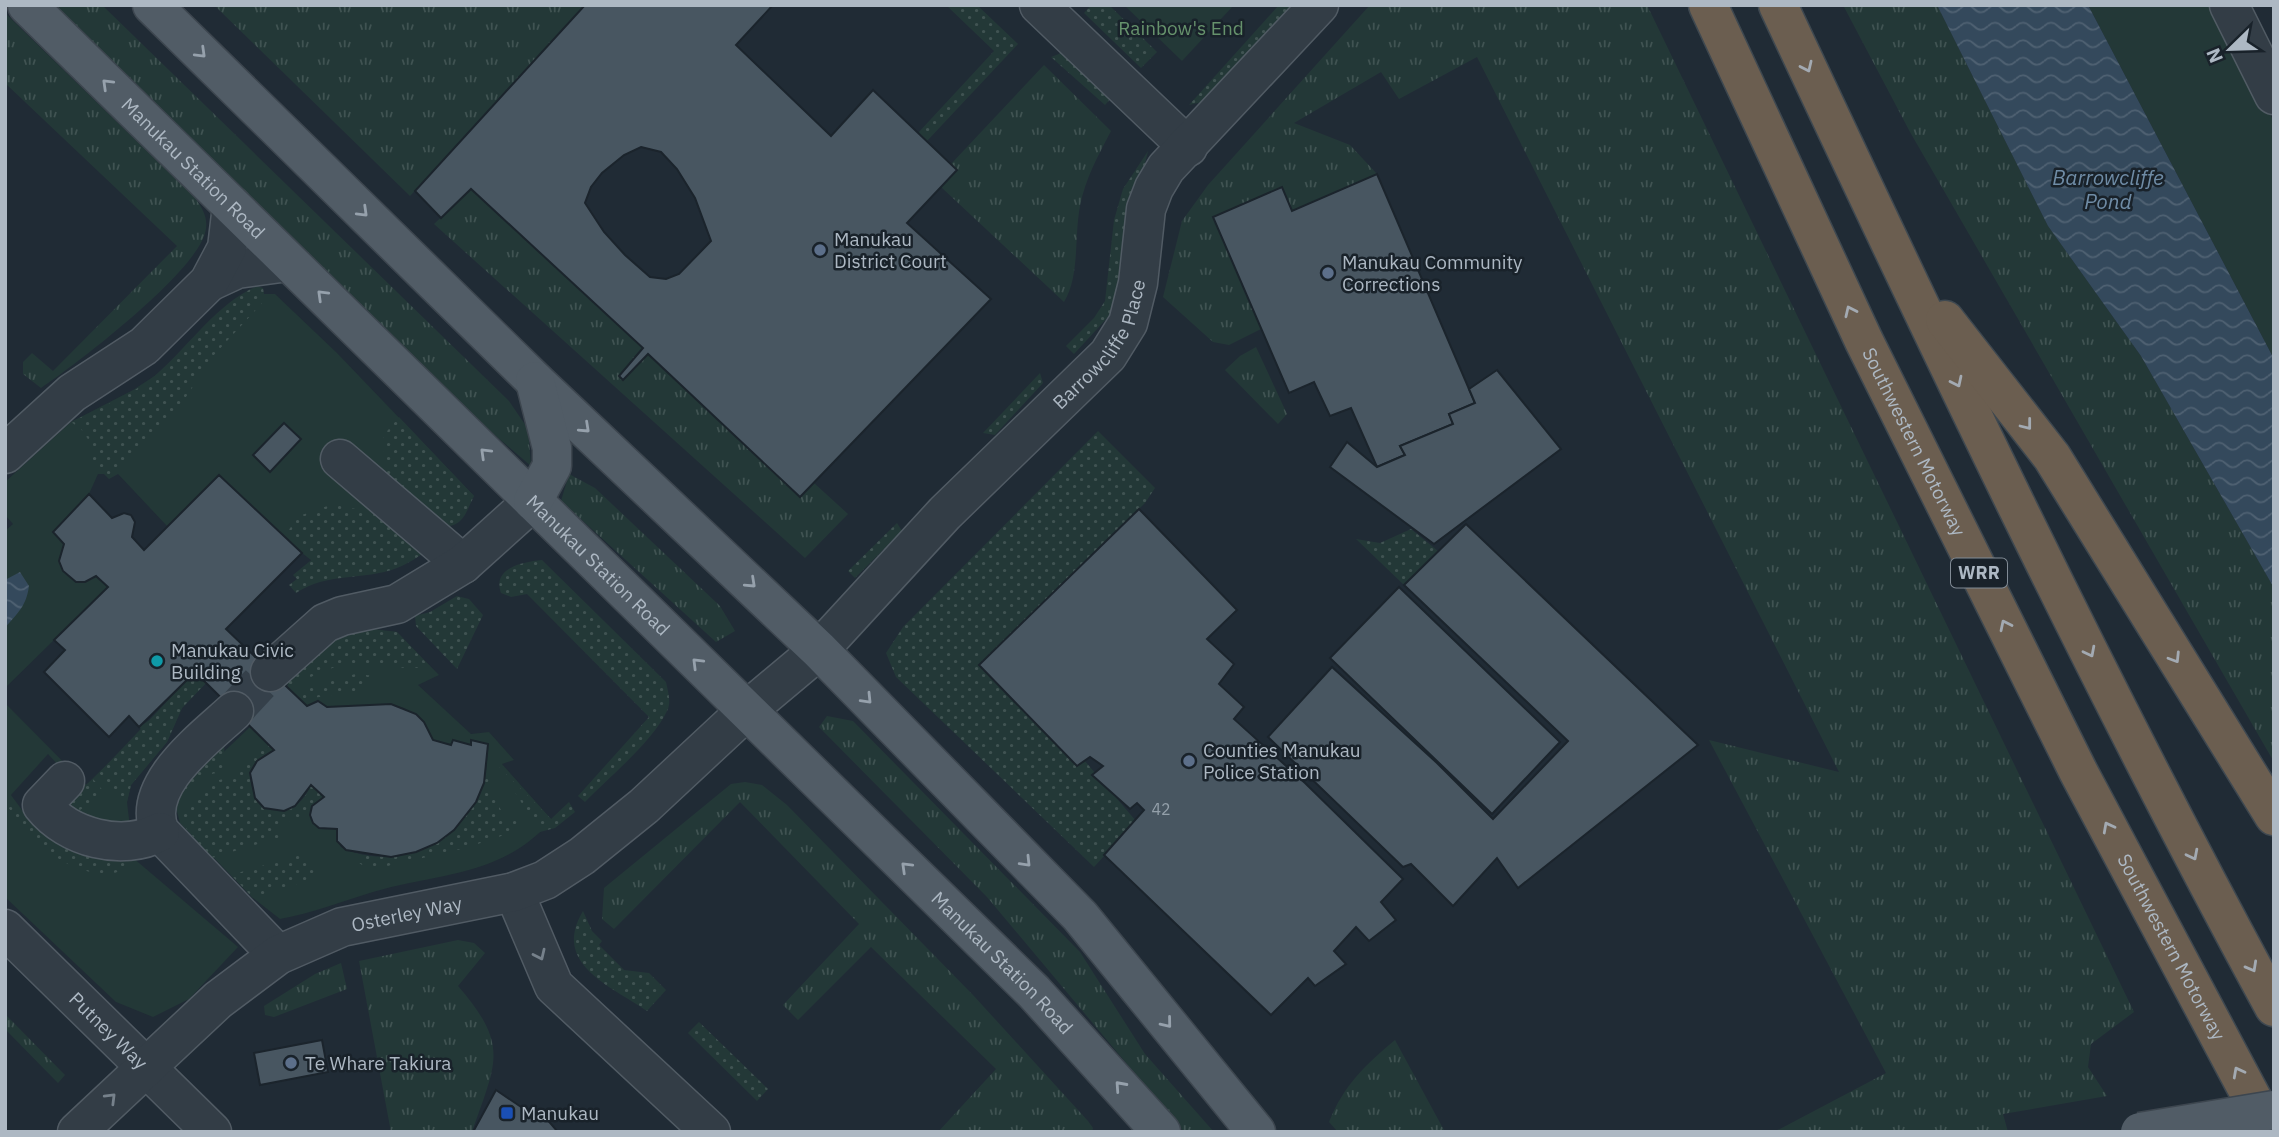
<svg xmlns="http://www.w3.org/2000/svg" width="2279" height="1137" viewBox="0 0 2279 1137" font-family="'IBM Plex Sans',sans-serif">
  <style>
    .grass { fill: url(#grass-tufts) }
    .park { fill: #233837 }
    .garden { fill: url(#garden-dots) }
    .water { fill: url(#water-waves) }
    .building { fill: #485661; stroke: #1b242c; stroke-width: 2; fill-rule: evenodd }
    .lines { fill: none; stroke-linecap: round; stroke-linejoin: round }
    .minor-tunnel { stroke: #35404a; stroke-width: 38; stroke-dasharray: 38 19; stroke-linecap: butt }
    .minor-casing { stroke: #515b64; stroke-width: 41 }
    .major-casing { stroke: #3d464f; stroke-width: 41 }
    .highway-casing { stroke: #3e4850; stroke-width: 41 }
    .minor { stroke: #333d46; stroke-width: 38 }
    .major { stroke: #515c66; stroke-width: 38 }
    .highway { stroke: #6b5e50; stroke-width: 38 }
    .major-bridge-casing { stroke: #3d464f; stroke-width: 41; stroke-linecap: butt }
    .major-bridge { stroke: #515c66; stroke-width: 38 }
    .oneway { stroke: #96a1ac }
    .oneway2 { stroke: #a3aab2 }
    .oneway3 { stroke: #76818b }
    .service-dot { fill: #5c6f8a; stroke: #19222a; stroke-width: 2.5 }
    .culture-dot { fill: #0f9aa8; stroke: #19222a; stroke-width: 2.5 }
    .transit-dot { fill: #1a4fb4; stroke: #19222a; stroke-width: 2.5 }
    .labels { text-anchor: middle; stroke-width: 5; stroke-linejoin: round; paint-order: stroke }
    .number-label { font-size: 16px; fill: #94a0aa }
    .shield { fill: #19222a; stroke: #818b95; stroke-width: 2 }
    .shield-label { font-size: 18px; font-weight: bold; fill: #adb8c3 }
    .park-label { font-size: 19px; fill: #66926c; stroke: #19222a }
    .street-label { font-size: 19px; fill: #adb8c3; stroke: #19222a }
    .poi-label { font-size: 19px; fill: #adb8c3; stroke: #19222a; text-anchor: start }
    .water-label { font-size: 21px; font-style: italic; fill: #6f8ca6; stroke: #19222a }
  </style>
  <defs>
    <pattern id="grass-tufts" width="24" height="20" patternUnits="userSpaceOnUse" patternTransform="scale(1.75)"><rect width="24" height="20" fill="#233837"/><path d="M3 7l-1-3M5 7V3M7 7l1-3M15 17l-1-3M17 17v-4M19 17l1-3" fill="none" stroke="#405352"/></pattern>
    <pattern id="garden-dots" width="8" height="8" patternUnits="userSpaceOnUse" patternTransform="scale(1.75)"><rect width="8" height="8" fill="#233837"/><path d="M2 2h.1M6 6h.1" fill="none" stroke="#405352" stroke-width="1.8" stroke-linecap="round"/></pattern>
    <pattern id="water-waves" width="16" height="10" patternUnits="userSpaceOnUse" patternTransform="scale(1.75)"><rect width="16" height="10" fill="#34495c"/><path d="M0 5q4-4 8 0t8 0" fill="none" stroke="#4f6172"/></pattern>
  </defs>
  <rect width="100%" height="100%" fill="#202b35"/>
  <g class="grass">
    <path d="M52 5H102L509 401 528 429 531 466 483 425Z"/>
    <path d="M214 5H586L410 196Z"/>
    <path d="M1370 5H1647L2134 1012 2091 1044 2088 1067 2107 1096 2003 1114 2008 1132H1774L1886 1073 1709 740 1839 772 1477 57 1399 99 1381 72 1294 123 1350 145 1377 174 1292 211 1282 187 1213 217 1261 329 1229 345 1213 342 1163 297 1182 221 1208 185Z"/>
    <path d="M1843 5H1937L2048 226 2141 356 2274 588V762L1910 132Z"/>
    <path d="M5 13 195 198C203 209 209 219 205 233 194 274 78 363 41 388L23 374V362L32 353 53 371 177 246 5 83Z"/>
    <path d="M1044 65 1111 131C1098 156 1085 179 1080 206 1074 237 1080 276 1064 302L941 187 957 170 951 164Z"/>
    <path d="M471 189 643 348 620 375 623 380 648 354 800 496 814 483 848 514 805 558 434 224Z"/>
    <path d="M1256 347 1287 414 1278 424 1225 370 1240 356Z"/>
    <path d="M569 474 595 488 720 606 735 631 716 642 561 501Z"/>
    <path d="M827 716 853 721 1080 952 1145 1054 1214 1132H1184L987 897 819 727Z"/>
    <path d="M745 782 762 785 787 805 973 995 1088 1121 1093 1128 1092 1132H938L996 1069 871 947 798 1020 783 1005 859 924 740 802 614 929 602 919 604 888 731 784Z"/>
    <path d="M458 940 474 943 485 953 458 986C510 1046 496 1062 472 1132H391L359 961Z"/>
    <path d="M341 963 347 989 274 1017 265 1015 264 1006 315 974Z"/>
    <path d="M5 1014 65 1075 58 1083 5 1029Z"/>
    <path d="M1395 1040 1445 1132H1338L1329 1122C1343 1086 1366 1064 1395 1040Z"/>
  </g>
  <g class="park">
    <path d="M1124 5H1234L1182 61Z"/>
    <path d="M2088 5H2215L2274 122V359Z"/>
    <path d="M257 294H275L337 353 474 496 415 551 326 572 302 553 219 475 167 526 118 474H98L89 494 53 532 64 544 59 561C66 578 80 588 96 576L108 587 5 688V531L13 524 5 515V482L71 422 133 390 159 373Z"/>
    <path d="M358 627 397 632 439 675 418 685 471 734 489 732 514 760 502 764 552 820C500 878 440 872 373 892 341 902 312 913 280 919L253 898 180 823 175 804 190 784 251 726 274 750 257 761 250 773C250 817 296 824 311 785L324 797C298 812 312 830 337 829L336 837 341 847C392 874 461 845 481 792 487 777 487 760 488 744L472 740 471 745 453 740 451 745 433 740 424 722 404 708 391 704 327 707 318 701 307 706 286 687 327 639Z"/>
    <path d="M206 683 182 708 167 742 131 785 127 802 130 827 70 819 74 782 48 754 11 795 33 825 48 834 132 857 238 947 189 999 153 1017 116 1002 5 897V703L86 785 142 730 139 727Z"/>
  </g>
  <g class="garden">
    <path d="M946 5H977L1018 44 927 141 918 133 994 51Z"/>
    <path d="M1091 5H1109L1157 52 1141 68 1084 13Z"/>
    <path d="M1279 5H1293L1202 102 1189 105Z"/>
    <path d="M1064 52 1113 96 1105 105 1051 57Z"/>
    <path d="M1148 151 1144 168 1132 188 1116 296 1109 316 1074 354 1066 346 1094 318 1105 301 1114 220 1123 189Z"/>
    <path d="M257 286 263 288 265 300 213 356 180 406 118 474 109 479 90 460 92 445 81 429 71 422C101 407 136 394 160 371 191 343 218 303 257 286Z"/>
    <path d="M1040 373 1043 383 995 435 983 433Z"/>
    <path d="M399 417 474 496C463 519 463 527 436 527L385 478 383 436Z"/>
    <path d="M1098 431 1155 488 1145 503 986 659 1084 760 1136 821 1094 867 896 677 886 653 903 627Z"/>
    <path d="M333 504 378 514 430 549C419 556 408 564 397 568 363 581 327 572 296 593L289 585 297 579 293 575 315 557 288 531 299 516Z"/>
    <path d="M897 523 902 531 855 578 848 571Z"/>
    <path d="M1411 529 1438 551 1404 585 1356 539 1380 543Z"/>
    <path d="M542 560 666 682C668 692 671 700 668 709 653 742 610 776 585 802L578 796 649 717 527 594 511 597 501 593C492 568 522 562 542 560Z"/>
    <path d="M457 596 469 599 483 615 457 669 416 626 415 616 430 612Z"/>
    <path d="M348 628 397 632 429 666C405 672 387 664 364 663 338 662 314 675 292 687L283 681Z"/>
    <path d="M195 672 206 683 182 708 167 742 131 785 127 802 99 773Z"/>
    <path d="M355 674 377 676 364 690 300 700 296 696 310 687Z"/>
    <path d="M224 744 225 766 216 773 199 777 175 804 180 789Z"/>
    <path d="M268 744 274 750 257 761 250 774C250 817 296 824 311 785L324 797 312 806 310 815 273 826 281 837 212 858 187 830 182 820 185 807 207 784 238 774Z"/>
    <path d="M499 767 551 819 569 802 575 812 555 828 540 832Z"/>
    <path d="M486 769 495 784 488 788 508 822 516 817 520 823 516 831 466 848 370 870 359 863 355 853C415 869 476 831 486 769Z"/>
    <path d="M93 779 105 793 77 812 64 815 81 780 86 785Z"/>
    <path d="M16 803 33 825 51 835 132 857 137 862C128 867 118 874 107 874 65 873 26 839 7 805Z"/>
    <path d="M302 854 313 866 316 878 253 898 231 875Z"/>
    <path d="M583 911 592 931 602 941 599 945 624 970 649 973 666 990 647 1011C611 986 551 964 583 911Z"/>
    <path d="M699 1022 768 1089 757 1101 688 1033Z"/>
  </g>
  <g class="water">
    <path d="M1937 5H2088L2274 359V588L2141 356 2048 226Z"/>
    <path d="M20 572 29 586C26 607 18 612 5 628V580Z"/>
  </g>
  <g class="building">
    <path d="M585 5H773L736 45 831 136 873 90 957 170 907 223 991 299 800 497 648 354 623 380 619 376 643 348 471 189 441 218 415 191ZM641 147 661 152 677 169 695 198 711 241 679 274 666 279 650 277 625 255 604 232 585 203 591 187 602 173 624 155Z"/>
    <path d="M1377 174 1475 403 1449 414 1453 424 1400 446 1405 455 1377 467 1351 408 1330 416 1314 382 1289 393 1213 217 1282 187 1292 211Z"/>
    <path d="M1497 370 1561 449 1434 544 1330 467 1347 442 1377 467 1405 455 1400 446 1453 424 1449 414 1475 403 1469 389Z"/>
    <path d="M284 423 301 439 270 472 253 455Z"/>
    <path d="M219 475 302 553 226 629 307 706 318 701 327 707 391 704 416 714 424 722 433 740 451 745 453 740 471 745V740L488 744 484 783 476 802 454 830 437 843 416 852 391 857 346 850 337 841V829L319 828 313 823 310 815 312 806 324 797 311 785 295 806 284 811 264 808 255 798 250 773 257 761 274 750 195 672 139 727 129 716 109 737 44 672 65 650 54 640 108 587 96 576 85 582H76L63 571 59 561 64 544 53 532 89 494 112 518 124 513 131 515 135 522 132 537 144 550Z"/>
    <path d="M1139 509 1237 610 1207 639 1234 664 1219 684 1244 707 1234 719 1305 783 1403 879 1381 902 1396 920 1369 941 1356 927 1334 951 1346 964 1315 986 1308 978 1271 1015 1104 855 1144 810 1137 803 1130 809 1092 775 1103 766 1090 757 1077 766 979 665Z"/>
    <path d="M1466 524 1698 745 1518 888 1497 858 1453 906 1411 864 1403 867 1268 737 1332 667 1437 763 1493 819 1568 741 1404 585Z"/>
    <path d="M1399 587 1560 742 1492 814 1330 658Z"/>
    <path d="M322 1040 328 1072 260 1085 254 1053Z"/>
    <path d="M496 1090 533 1115 539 1110 558 1132H473Z"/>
  </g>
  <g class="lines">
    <path class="minor-tunnel" d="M234 711 270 672"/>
    <defs>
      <g id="minor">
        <path d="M1039 5 1188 147"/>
        <path d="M2229 5 2274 95"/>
        <path d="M209 282 237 269 288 262"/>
        <path d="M5 454 72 393 144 346 209 282 227 248 232 206"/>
        <path d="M340 459 463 564"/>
        <path d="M270 672 325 623 342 616 397 604 463 564 533 501"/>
        <path d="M234 711C204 739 139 786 160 832L278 955"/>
        <path d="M65 781 42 805C68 838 122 852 160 832"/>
        <path d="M514 892 554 986 711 1132"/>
        <path id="s1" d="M5 929 212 1132"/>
        <path id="s2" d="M77 1132 218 1000 278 955 342 927 514 892 545 880 582 856 644 806 745 712 819 650 945 513 1108 355 1128 323 1138 283 1146 209 1154 188 1166 168 1319 5"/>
      </g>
      <g id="major">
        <path id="s3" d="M27 5 1034 992 1161 1132"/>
        <path d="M152 5 535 381 819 650 1080 916 1256 1132"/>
        <path d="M533 501 552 466V448L535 381"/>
      </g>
      <g id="highway">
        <path id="s4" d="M1708 5 1864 341 2078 771 2270 1132"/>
        <path d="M1778 5C1936 342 2096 680 2274 1007"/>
        <path d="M1945 320 2052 457 2274 816"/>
      </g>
    </defs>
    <use href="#minor" class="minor-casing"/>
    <use href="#major" class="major-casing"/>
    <use href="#highway" class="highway-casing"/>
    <use href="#minor" class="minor"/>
    <use href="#major" class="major"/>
    <use href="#highway" class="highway"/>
    <defs>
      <path id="major-bridge" d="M2140 1132 2274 1110"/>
    </defs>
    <use href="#major-bridge" class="major-bridge-casing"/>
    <use href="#major-bridge" class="major-bridge"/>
  </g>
  <defs><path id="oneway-chevron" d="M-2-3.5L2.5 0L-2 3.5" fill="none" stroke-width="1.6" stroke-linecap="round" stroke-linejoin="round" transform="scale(1.75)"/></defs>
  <g class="oneway">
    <use href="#oneway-chevron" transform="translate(201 53) rotate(44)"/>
    <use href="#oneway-chevron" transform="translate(107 84) rotate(-136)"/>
    <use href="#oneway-chevron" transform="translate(363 212) rotate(44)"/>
    <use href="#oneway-chevron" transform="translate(322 295) rotate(-136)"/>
    <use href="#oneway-chevron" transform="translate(585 428) rotate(43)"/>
    <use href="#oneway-chevron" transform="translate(485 453) rotate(-136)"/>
    <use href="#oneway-chevron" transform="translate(751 583) rotate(43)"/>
    <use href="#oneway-chevron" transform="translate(697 663) rotate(-135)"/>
    <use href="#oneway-chevron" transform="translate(867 699) rotate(46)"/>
    <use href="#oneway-chevron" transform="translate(1026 862) rotate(46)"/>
    <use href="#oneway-chevron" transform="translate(906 867) rotate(-136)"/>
    <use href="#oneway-chevron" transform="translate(1167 1023) rotate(51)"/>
    <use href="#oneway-chevron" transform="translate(1120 1086) rotate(-132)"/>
  </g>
  <g class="oneway2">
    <use href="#oneway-chevron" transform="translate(1807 67) rotate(65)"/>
    <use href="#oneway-chevron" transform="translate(1850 311) rotate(-115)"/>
    <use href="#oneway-chevron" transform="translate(1957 382) rotate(64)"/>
    <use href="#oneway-chevron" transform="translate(2027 425) rotate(52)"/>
    <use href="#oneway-chevron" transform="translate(2005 625) rotate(-116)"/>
    <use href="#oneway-chevron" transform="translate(2090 652) rotate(63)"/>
    <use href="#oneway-chevron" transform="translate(2175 658) rotate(58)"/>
    <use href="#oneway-chevron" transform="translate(2108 827) rotate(-118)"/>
    <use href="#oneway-chevron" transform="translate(2193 855) rotate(63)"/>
    <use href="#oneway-chevron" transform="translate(2252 967) rotate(61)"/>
    <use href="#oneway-chevron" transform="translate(2238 1072) rotate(-118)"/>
  </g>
  <g class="oneway3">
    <use href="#oneway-chevron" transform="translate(540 955) rotate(65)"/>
    <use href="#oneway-chevron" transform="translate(111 1098) rotate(-45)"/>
  </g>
  <g class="service-dot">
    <circle cx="820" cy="250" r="7"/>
    <circle cx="1328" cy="273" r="7"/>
    <circle cx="1189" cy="761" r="7"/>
    <circle cx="291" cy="1063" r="7"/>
  </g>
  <circle class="culture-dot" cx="157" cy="661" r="7"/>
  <rect class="transit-dot" x="500" y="1106" width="14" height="14" rx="3.5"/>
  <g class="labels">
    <g class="number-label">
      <text x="1161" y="815">42</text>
    </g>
    <rect class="shield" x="1951" y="558.5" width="56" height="29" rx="5"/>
    <g class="shield-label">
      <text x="1979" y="579">WRR</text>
    </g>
    <g class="park-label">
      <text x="1181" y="35">Rainbow's End</text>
    </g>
    <g class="street-label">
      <text dy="7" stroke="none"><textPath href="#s3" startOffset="233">Manukau Station Road</textPath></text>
      <text dy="7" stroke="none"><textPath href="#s2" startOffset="1323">Barrowcliffe Place</textPath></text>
      <text dy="7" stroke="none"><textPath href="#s4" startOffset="483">Southwestern Motorway</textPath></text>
      <text dy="7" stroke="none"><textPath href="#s3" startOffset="800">Manukau Station Road</textPath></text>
      <text dy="7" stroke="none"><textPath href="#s2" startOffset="404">Osterley Way</textPath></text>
      <text dy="7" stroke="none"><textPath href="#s4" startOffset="1050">Southwestern Motorway</textPath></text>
      <text dy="7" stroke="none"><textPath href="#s3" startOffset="1367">Manukau Station Road</textPath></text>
      <text dy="7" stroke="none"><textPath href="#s1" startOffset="145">Putney Way</textPath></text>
    </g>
    <g class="poi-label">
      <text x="834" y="246">Manukau<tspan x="834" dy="22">District Court</tspan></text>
      <text x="1342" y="269">Manukau Community<tspan x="1342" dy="22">Corrections</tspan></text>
      <text x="171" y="657">Manukau Civic<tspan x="171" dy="22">Building</tspan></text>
      <text x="1203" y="757">Counties Manukau<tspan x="1203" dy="22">Police Station</tspan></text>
      <text x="305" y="1070">Te Whare Takiura</text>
      <text x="521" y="1120">Manukau</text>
    </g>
    <g class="water-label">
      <text x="2108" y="185">Barrowcliffe<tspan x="2108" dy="24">Pond</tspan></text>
    </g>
  </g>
  <rect width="2279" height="1137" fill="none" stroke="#adb8c3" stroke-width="14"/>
  <g transform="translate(2230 49) rotate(247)" stroke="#19222a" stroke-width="5" paint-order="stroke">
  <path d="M0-5L12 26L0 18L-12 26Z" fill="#adb8c3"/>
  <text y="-10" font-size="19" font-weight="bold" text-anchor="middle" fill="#adb8c3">N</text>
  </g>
</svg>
